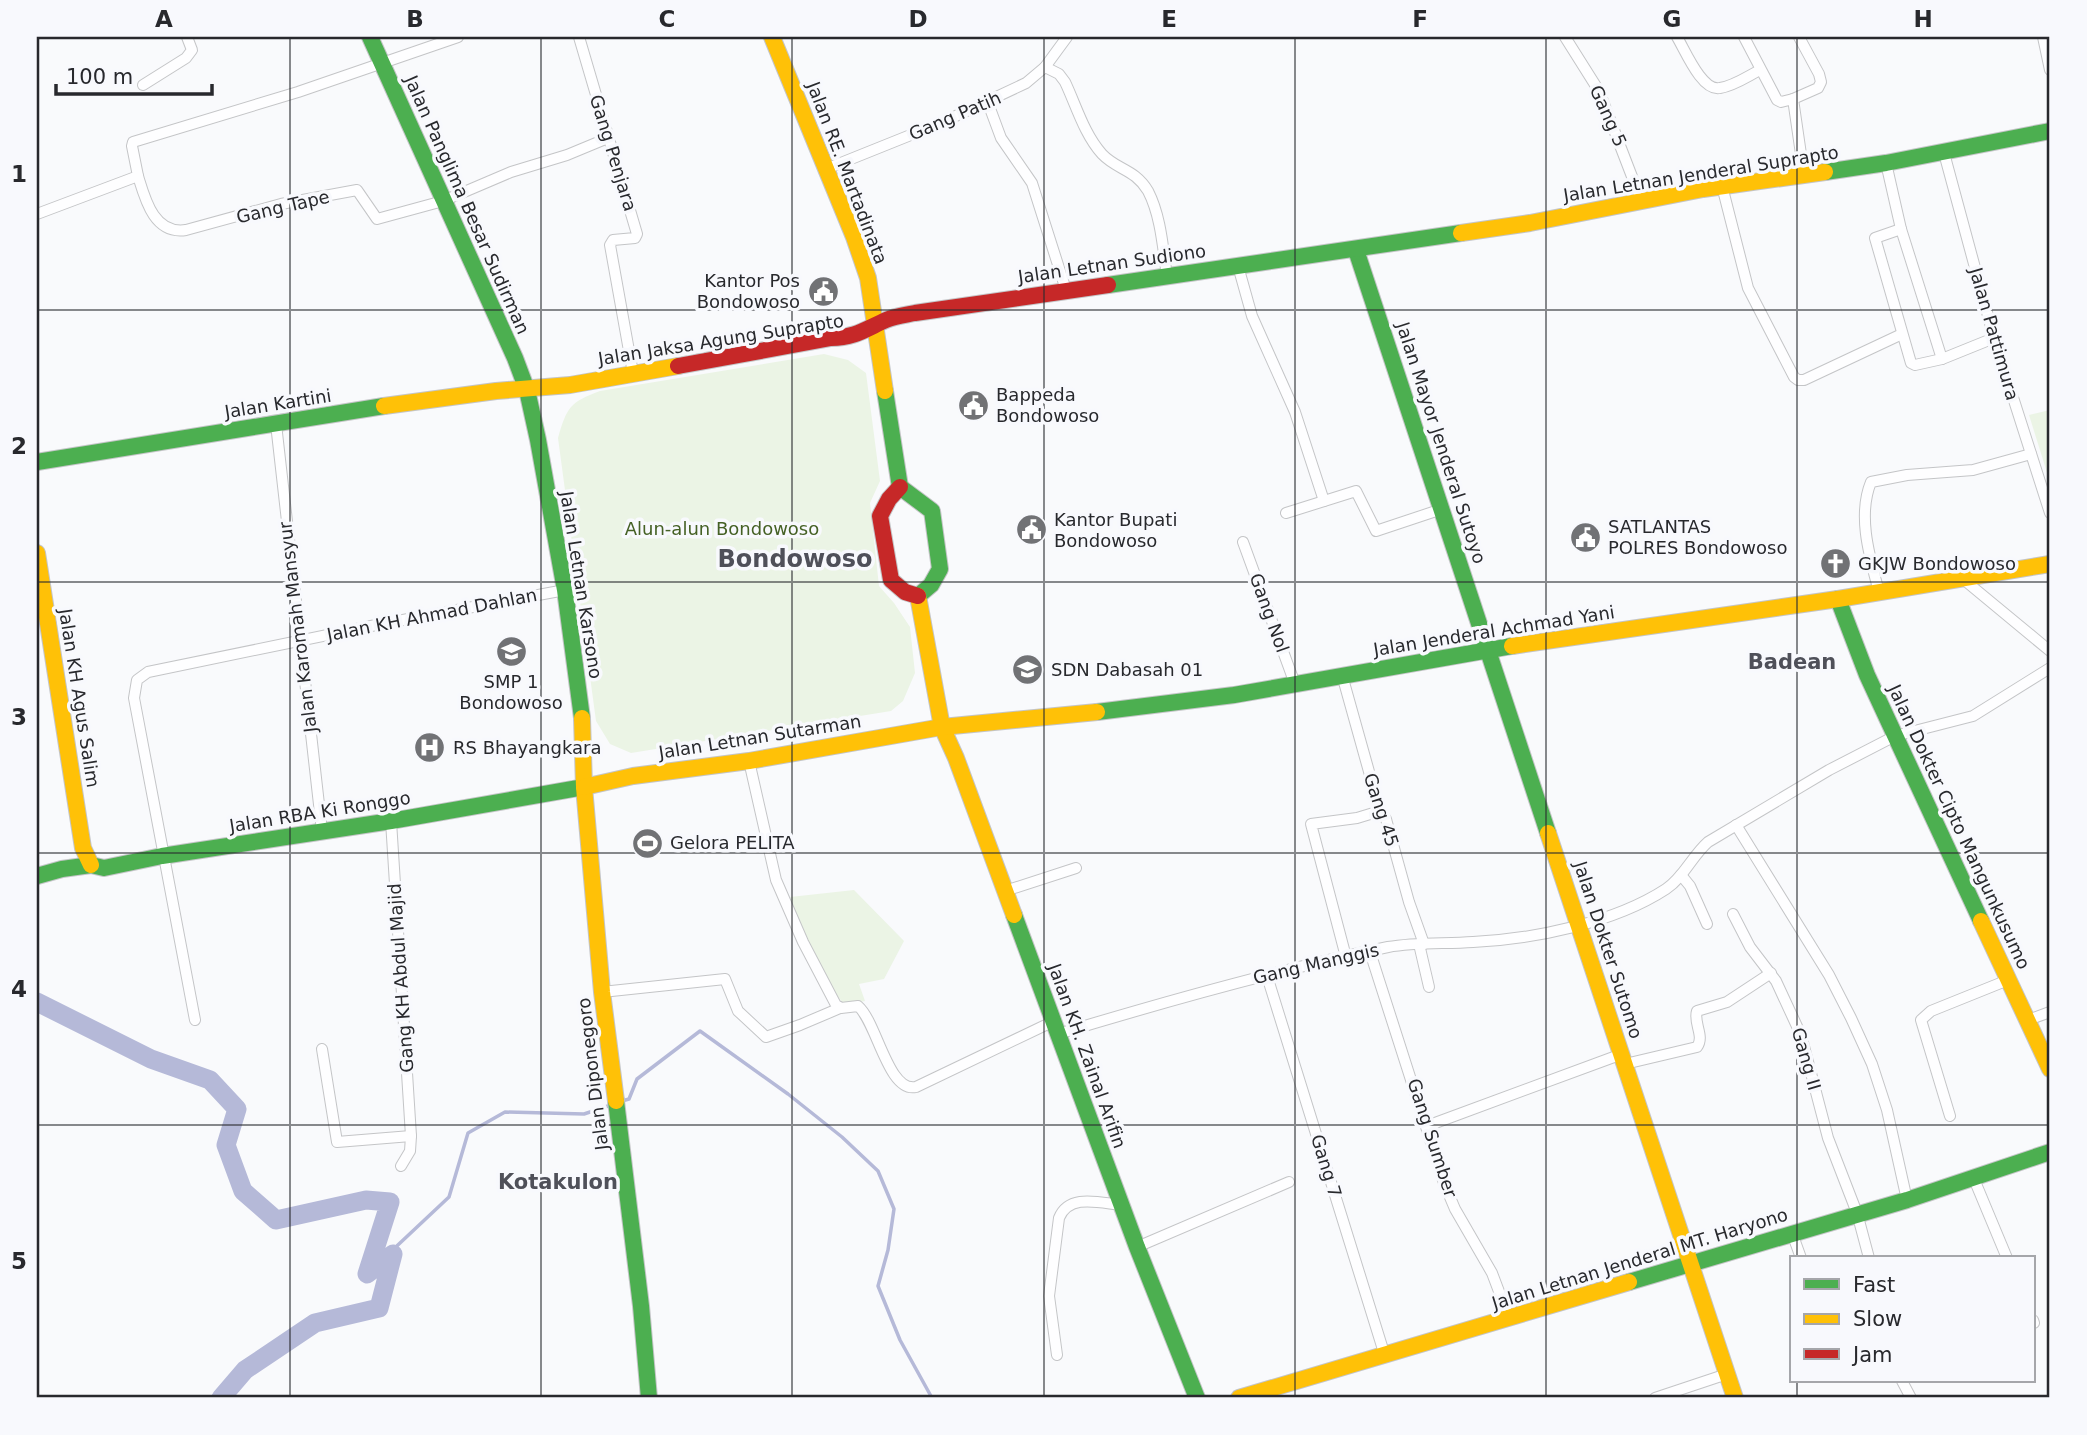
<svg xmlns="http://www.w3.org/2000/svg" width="2087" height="1435" viewBox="0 0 2087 1435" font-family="'DejaVu Sans',sans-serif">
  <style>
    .green { fill: #ebf4e5 }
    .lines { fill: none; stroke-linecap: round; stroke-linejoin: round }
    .stream { stroke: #b5b9d8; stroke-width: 3.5 }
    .river { stroke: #b5b9d8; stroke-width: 19 }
    .street-casing { stroke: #c4c5c7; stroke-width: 12 }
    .fast-casing { stroke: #c4c5c7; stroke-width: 18 }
    .slow-casing { stroke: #c4c5c7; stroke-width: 18 }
    .jam-casing { stroke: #c4c5c7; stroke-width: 18 }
    .street { stroke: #fefeff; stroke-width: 10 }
    .fast { stroke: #4caf50; stroke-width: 16 }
    .slow { stroke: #ffc107; stroke-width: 16 }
    .jam { stroke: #c62828; stroke-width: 16 }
    .grid { fill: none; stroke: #28292d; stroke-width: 2; stroke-opacity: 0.55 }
    .labels { text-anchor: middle; stroke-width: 7; stroke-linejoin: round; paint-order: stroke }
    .street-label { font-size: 18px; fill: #28292d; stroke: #f8f9fd }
    .poi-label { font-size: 18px; fill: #28292d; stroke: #f8f9fd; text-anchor: start }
    .park-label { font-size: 18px; fill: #456125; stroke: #f8f9fd }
    .quarter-label { font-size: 21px; font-weight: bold; fill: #4f5059; stroke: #f8f9fd }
    .district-label { font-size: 24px; font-weight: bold; fill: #4f5059; stroke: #f8f9fd }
    .neatline { fill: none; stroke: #28292d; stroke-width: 2.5 }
    .grid-label { font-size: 23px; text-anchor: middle; font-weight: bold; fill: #28292d }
  </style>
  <rect width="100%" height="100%" fill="#f9fafc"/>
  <g class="green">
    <path d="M824 354 848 360 866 373 880 481 870 503 879 586 894 603 910 627 915 673 903 701 891 711 631 753 610 744 596 721 558 438C567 407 570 402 600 391Z"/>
    <path d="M2050 410V479H2049L2029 415Z"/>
    <path d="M854 890 904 941 884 979 859 984 865 1001 844 1005 810 955 790 897Z"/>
  </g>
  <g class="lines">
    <g class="stream">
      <path d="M622 1101 629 1099 637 1079 700 1031 788 1094 842 1137 878 1171 894 1209 888 1250 878 1286 900 1340 932 1398"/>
      <path d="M367 1274 449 1197 468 1133 505 1112 584 1114 611 1105"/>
    </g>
    <path class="river" d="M37 1002 151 1059 210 1080 237 1109 226 1145 243 1191 276 1220 366 1200 390 1202 367 1274 393 1254 379 1308 315 1323 245 1370 221 1398"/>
    <defs>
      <g id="street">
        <path d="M579 37 637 234 635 238 613 240 610 245 633 373"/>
        <path d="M1565 37 1599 91 1641 200"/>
        <path d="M1677 37C1685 50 1702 92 1720 88 1734 86 1748 76 1760 70"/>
        <path d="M1744 37 1777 100 1781 102 1793 99 1804 175"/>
        <path d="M2043 37 2050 70"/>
        <path d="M1045 67 1059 74 1065 82C1076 105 1084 134 1102 154 1117 170 1135 169 1148 191 1161 216 1163 249 1167 276"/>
        <path d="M143 85 186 58 192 50 187 37"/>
        <path d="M1793 99 1818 88 1821 82 1819 74 1799 37"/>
        <path d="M988 103 1001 138 1032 183 1066 290"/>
        <path d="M1944 153 1994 338 2050 513"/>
        <path d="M1886 163 1901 229 1942 359"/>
        <path d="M826 169 943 122 1026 83 1045 67 1067 37"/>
        <path d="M138 176C145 199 154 235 186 230L281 204 357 190 377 219 443 201 511 172 567 155 608 138"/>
        <path d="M1722 186 1748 288 1794 377 1798 380H1804L1902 334"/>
        <path d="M37 214 138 176 132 146 133 142 298 92 458 37"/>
        <path d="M1901 229 1875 238 1911 363 1915 365 1942 359 1994 338"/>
        <path d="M1238 266 1252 316 1295 412 1324 501"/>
        <path d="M276 424 322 831"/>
        <path d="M1286 513 1356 491 1376 531 1442 509"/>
        <path d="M1243 542 1295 684"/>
        <path d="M1963 579 2050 651"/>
        <path d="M1879 592C1870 558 1857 516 1871 482L1907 475 1973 470 2031 454"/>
        <path d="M1342 675 1380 811 1386 819 1409 902 1424 944"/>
        <path d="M749 761 776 880 803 942 836 1005 841 1008 858 1006C877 1022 888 1093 916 1087L1054 1021"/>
        <path d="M391 821 411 1136 410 1151 401 1166"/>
        <path d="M1736 825 1829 975 1851 1018 1872 1064 1887 1110 1907 1200"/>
        <path d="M1681 875 1690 886 1707 924"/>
        <path d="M1005 891 1076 868"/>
        <path d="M1733 914 1750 947 1776 981 1801 1035 1828 1138 1857 1213 1869 1258"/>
        <path d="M1419 944 1429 987"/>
        <path d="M1370 952 1444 1183 1455 1209 1492 1273 1509 1318"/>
        <path d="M1346 957 1311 824 1357 818 1380 811"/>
        <path d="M1267 976 1385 1356"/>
        <path d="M602 992 725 979 738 1011 766 1037 800 1025 840 1008"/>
        <path d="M195 1020 134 698 137 680 148 672 376 625 565 590"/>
        <path d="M2028 1020 2050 1012"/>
        <path d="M1058 1034C1167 1001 1276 970 1388 947 1416 942 1445 944 1473 942 1534 939 1614 923 1666 889 1684 877 1692 856 1708 842L1829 770 1895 736 1973 716 2050 668"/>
        <path d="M322 1049 337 1142 411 1136"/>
        <path d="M1625 1064 1697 1047C1705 1036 1693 1023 1697 1011L1727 1002 1771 973"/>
        <path d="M1950 1116 1921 1020 1931 1011 2008 980"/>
        <path d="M1427 1126 1622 1054"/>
        <path d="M1974 1179 2007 1258"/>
        <path d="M1792 1233 1801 1258"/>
        <path d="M1137 1247 1289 1182"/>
        <path d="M2033 1320 2034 1323"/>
        <path d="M1057 1355 1049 1296 1059 1218C1069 1193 1100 1203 1122 1205"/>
        <path d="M1902 1381 1911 1398"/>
        <path d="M1655 1398 1727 1374"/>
      </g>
      <g id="fast">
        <path d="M370 37 515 358 527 390 538 440 565 590 582 718"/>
        <path d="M1825 172 1886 163 2050 131"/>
        <path d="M1356 250 1548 833"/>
        <path d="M1108 285 1461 233"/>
        <path d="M885 391 900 487"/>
        <path d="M37 462 384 406"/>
        <path d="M900 487 932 511 940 569 931 585 918 596"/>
        <path d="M1838 599 1867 675 1981 921"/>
        <path d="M1097 712 1234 695 1512 646"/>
        <path d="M37 876 62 869 91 865 104 868 162 856 391 821 584 787"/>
        <path d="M1014 915 1137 1247 1197 1398"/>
        <path d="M616 1101 641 1306 649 1398"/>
        <path d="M1629 1282 1907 1200 2050 1152"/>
      </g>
      <g id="slow">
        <path d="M772 37 854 237 868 278 885 391"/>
        <path d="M1461 233 1530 223 1703 189 1825 172"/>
        <path d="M384 406 496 391 570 385 678 366"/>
        <path d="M37 553 83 848 91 865"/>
        <path d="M918 596 942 727 956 758 1014 915"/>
        <path d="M1512 646 1838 599 2050 564"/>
        <path d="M582 718 584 787 602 992 616 1101"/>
        <path d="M584 787 633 776 749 761 942 727 1097 712"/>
        <path d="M1548 833 1735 1398"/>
        <path d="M1981 921 2050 1069"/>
        <path d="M1239 1398 1629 1282"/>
      </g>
      <g id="jam">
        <path d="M678 366 831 338C854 338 866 329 886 320 895 316 905 315 915 313L1108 285"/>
        <path d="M900 487 889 499 880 516 891 580 905 592 918 596"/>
      </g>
    </defs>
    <use href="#street" class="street-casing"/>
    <use href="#fast" class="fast-casing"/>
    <use href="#slow" class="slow-casing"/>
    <use href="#jam" class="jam-casing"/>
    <use href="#street" class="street"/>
    <use href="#fast" class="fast"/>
    <use href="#slow" class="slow"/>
    <use href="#jam" class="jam"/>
  </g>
  <path class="grid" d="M290 37V1398M541 37V1398M792 37V1398M1044 37V1398M1295 37V1398M1546 37V1398M1797 37V1258M37 310H2050M37 582H2050M37 853H2050M37 1125H2050M1797 1381V1398"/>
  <defs>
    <symbol id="civic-disc" viewBox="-11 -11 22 22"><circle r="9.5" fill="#717275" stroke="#f8f9fd"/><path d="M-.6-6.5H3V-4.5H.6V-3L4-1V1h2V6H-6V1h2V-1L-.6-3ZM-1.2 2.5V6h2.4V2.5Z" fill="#fff"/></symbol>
    <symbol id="church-disc" viewBox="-11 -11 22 22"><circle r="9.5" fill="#717275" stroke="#f8f9fd"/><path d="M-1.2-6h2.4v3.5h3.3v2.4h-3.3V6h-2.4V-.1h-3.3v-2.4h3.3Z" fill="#fff"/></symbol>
    <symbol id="school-disc" viewBox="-11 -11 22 22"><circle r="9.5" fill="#717275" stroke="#f8f9fd"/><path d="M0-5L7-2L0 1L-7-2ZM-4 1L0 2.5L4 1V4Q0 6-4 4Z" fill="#fff"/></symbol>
    <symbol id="hospital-disc" viewBox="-11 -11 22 22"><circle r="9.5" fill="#717275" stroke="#f8f9fd"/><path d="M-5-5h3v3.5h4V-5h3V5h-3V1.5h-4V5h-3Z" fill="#fff"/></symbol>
    <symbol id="stadium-disc" viewBox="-11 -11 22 22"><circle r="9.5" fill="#717275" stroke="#f8f9fd"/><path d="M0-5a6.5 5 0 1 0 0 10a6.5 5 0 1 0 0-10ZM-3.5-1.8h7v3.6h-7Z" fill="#fff"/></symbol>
  </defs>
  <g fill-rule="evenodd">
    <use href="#civic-disc" x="806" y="274" width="35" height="35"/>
    <use href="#civic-disc" x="956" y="388" width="35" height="35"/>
    <use href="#civic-disc" x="1014" y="512" width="35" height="35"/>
    <use href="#civic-disc" x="1568" y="520" width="35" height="35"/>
    <use href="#church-disc" x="1818" y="546" width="35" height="35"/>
    <use href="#school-disc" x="494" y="634" width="35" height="35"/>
    <use href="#school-disc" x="1010" y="652" width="35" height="35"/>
    <use href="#hospital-disc" x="412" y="730" width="35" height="35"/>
    <use href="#stadium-disc" x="630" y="826" width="35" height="35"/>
  </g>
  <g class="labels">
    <g class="street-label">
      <text transform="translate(955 116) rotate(-23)" y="6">Gang Patih</text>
      <text transform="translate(1608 116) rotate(66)" y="6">Gang 5</text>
      <text transform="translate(613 153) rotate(73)" y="6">Gang Penjara</text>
      <text transform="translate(847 173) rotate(69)" y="6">Jalan RE. Martadinata</text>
      <text transform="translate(1701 174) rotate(-9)" y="6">Jalan Letnan Jenderal Suprapto</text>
      <text transform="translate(467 205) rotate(66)" y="6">Jalan Panglima Besar Sudirman</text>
      <text transform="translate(283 207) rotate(-13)" y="6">Gang Tape</text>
      <text transform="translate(1112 264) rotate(-8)" y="6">Jalan Letnan Sudiono</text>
      <text transform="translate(1994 334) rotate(74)" y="6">Jalan Pattimura</text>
      <text transform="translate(721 340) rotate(-9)" y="6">Jalan Jaksa Agung Suprapto</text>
      <text transform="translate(278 404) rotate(-9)" y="6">Jalan Kartini</text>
      <text transform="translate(1441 443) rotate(72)" y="6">Jalan Mayor Jenderal Sutoyo</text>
      <text transform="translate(581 585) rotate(81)" y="6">Jalan Letnan Karsono</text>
      <text transform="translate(1269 613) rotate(70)" y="6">Gang Nol</text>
      <text transform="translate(432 615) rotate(-11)" y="6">Jalan KH Ahmad Dahlan</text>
      <text transform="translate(298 627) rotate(-97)" y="6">Jalan Karomah Mansyur</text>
      <text transform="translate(1494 631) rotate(-9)" y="6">Jalan Jenderal Achmad Yani</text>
      <text transform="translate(79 698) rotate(81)" y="6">Jalan KH Agus Salim</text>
      <text transform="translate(760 737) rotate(-9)" y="6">Jalan Letnan Sutarman</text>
      <text transform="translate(1381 810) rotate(72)" y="6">Gang 45</text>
      <text transform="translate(320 812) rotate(-9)" y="6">Jalan RBA Ki Ronggo</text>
      <text transform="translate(1959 827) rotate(65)" y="6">Jalan Dokter Cipto Mangunkusumo</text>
      <text transform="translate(1608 950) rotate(72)" y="6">Jalan Dokter Sutomo</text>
      <text transform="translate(1316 964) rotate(-13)" y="6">Gang Manggis</text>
      <text transform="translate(401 978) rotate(-94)" y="6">Gang KH Abdul Majid</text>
      <text transform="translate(1087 1056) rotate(70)" y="6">Jalan KH. Zainal Arifin</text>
      <text transform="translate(1806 1059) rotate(74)" y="6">Gang II</text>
      <text transform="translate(593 1074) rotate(-97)" y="6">Jalan Diponegoro</text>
      <text transform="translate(1432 1138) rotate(72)" y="6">Gang Sumber</text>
      <text transform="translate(1326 1166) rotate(73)" y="6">Gang 7</text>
      <text transform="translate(1640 1259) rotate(-17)" y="6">Jalan Letnan Jenderal MT. Haryono</text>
    </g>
    <g class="poi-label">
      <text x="800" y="287" text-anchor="end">Kantor Pos<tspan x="800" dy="21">Bondowoso</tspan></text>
      <text x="996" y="401">Bappeda<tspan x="996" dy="21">Bondowoso</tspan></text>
      <text x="1054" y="526">Kantor Bupati<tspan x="1054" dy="21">Bondowoso</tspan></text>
      <text x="1608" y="533">SATLANTAS<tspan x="1608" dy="21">POLRES Bondowoso</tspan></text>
      <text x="1858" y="570">GKJW Bondowoso</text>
      <text x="1051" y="676">SDN Dabasah 01</text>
      <text x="511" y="688" text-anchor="middle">SMP 1<tspan x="511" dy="21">Bondowoso</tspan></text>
      <text x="453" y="754">RS Bhayangkara</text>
      <text x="670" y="849">Gelora PELITA</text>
    </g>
    <g class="park-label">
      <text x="722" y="535">Alun-alun Bondowoso</text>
    </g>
    <g class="quarter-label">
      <text x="1792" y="669">Badean</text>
      <text x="558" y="1189">Kotakulon</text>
    </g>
    <g class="district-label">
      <text x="795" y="567">Bondowoso</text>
    </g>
  </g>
  <rect width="2087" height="1435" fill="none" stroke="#f8f9fd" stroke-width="77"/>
  <rect x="1790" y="1256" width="245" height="126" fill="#f8f9fd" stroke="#a5a6aa" stroke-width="2"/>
  <rect x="1804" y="1279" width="35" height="10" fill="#4caf50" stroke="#a5a6aa" stroke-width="2"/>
  <text x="1853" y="1292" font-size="21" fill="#28292d">Fast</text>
  <rect x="1804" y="1314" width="35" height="10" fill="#ffc107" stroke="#a5a6aa" stroke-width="2"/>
  <text x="1853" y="1326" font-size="21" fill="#28292d">Slow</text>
  <rect x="1804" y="1349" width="35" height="10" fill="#c62828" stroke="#a5a6aa" stroke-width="2"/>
  <text x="1853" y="1362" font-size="21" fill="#28292d">Jam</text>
  <path d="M56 84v10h156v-10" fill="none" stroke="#28292d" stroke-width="3.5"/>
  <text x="66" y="84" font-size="21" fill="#28292d" stroke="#f8f9fd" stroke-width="5" paint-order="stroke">100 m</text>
  <rect x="38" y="38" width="2010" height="1358" class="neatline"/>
  <g class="grid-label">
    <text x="164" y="27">A</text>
    <text x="415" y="27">B</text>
    <text x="667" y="27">C</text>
    <text x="918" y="27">D</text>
    <text x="1169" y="27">E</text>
    <text x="1420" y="27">F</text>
    <text x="1672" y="27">G</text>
    <text x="1923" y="27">H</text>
    <text x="19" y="182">1</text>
    <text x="19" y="454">2</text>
    <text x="19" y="725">3</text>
    <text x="19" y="997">4</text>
    <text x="19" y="1269">5</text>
  </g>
</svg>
